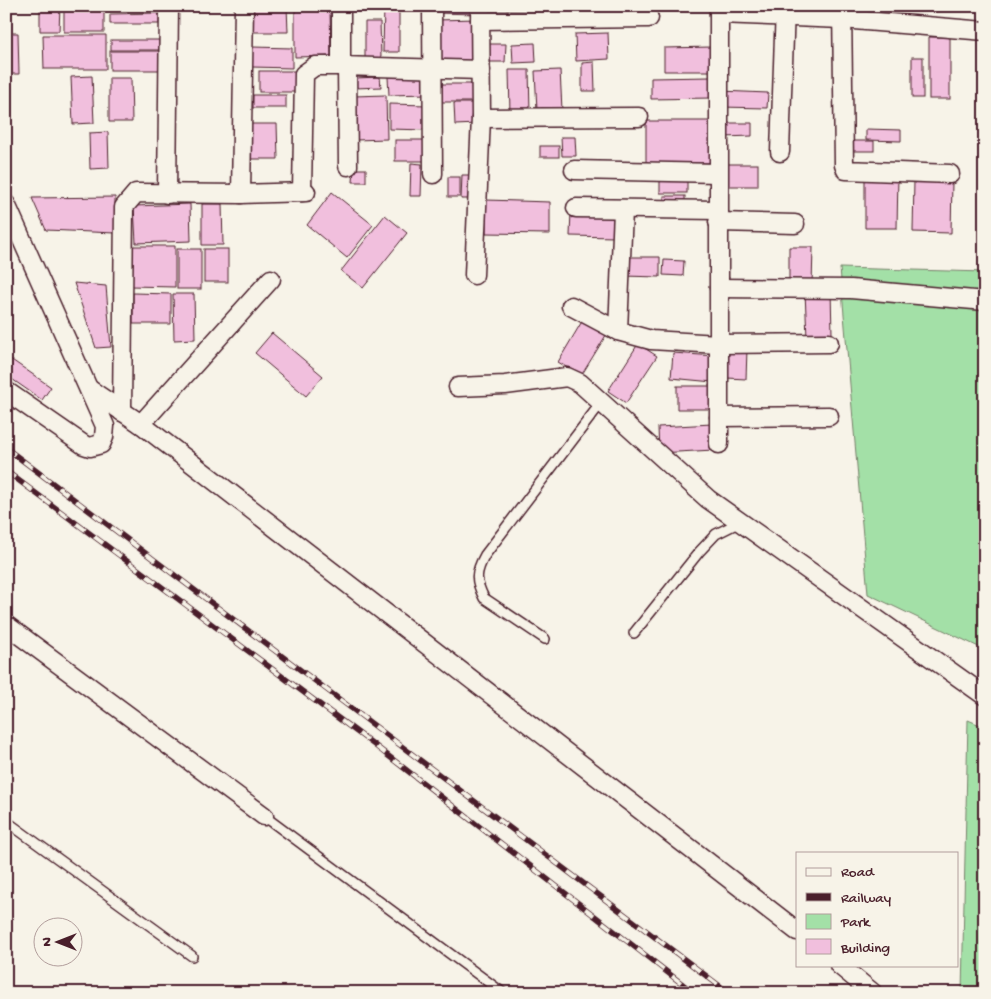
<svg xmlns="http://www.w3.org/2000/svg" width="991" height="999" viewBox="0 0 991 999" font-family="'Gochi Hand',sans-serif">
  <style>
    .green { fill: #a3e0a7; stroke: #768069 }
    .building { fill: #f1bfdd; stroke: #4a1f2b }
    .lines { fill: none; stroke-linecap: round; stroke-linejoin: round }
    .service-casing { stroke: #4a1f2b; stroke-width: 12 }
    .minor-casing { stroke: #4a1f2b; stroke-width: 21 }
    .service { stroke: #f7f3e8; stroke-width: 9 }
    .minor { stroke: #f7f3e8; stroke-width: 18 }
    .rail-casing { stroke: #4a1f2b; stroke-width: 5.5 }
    .rail { stroke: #f7f3e8; stroke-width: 4; stroke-dasharray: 11; stroke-linecap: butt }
  </style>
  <rect width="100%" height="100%" fill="#f7f3e8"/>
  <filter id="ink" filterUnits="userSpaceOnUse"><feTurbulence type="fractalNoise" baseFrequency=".02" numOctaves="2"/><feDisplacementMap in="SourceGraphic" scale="10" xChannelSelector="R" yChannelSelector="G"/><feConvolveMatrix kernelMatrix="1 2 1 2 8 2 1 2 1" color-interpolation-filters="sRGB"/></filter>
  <g filter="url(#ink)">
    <g class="green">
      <path d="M840 268 985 272V650L868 594Z"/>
      <path d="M968 720 985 727V993H962Z"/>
    </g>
    <g class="building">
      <path d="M6 6H9L10 29 6 28Z"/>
      <path d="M40 6H60L59 31H40Z"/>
      <rect x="64" y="6" width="40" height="26"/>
      <path d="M384 6H399V52H383Z"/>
      <path d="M435 6H478V14L435 13Z"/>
      <path d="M892 6H916V11L893 12Z"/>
      <path d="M287 7 288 32H246V8Z"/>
      <path d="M295 10H330L331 56 295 57Z"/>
      <path d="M159 13V24H110V14Z"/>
      <path d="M477 19 478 63 436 64V20Z"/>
      <path d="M365 22H380L381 58H365Z"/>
      <path d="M6 33H18L19 74H6Z"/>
      <path d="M608 33 609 59 576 61 575 34Z"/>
      <path d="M43 35H106V69H44Z"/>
      <rect x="929" y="37" width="21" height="62"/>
      <rect x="111" y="40" width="48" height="10"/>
      <path d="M535 43 536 62 513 63 512 44Z"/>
      <path d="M488 44H506L505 62H488Z"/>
      <path d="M252 47 292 48V68L252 67Z"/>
      <path d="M712 47V71H664V48Z"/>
      <rect x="110" y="51" width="49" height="19"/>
      <rect x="912" y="57" width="11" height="41"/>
      <path d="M594 62 595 91H582V63Z"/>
      <path d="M509 70H529L530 112 510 113Z"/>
      <path d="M560 70 562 110H537L535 71Z"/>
      <rect x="259" y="71" width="38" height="21"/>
      <path d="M92 76 94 123 73 124 71 77Z"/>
      <path d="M427 76V94L389 95 388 77Z"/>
      <path d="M380 77 381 87 355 88V78Z"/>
      <path d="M711 77V98L651 99V78Z"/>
      <path d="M109 78H131L132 122H109Z"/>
      <rect x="440" y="84" width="37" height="18"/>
      <path d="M720 91 768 93 767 108 720 107Z"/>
      <rect x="253" y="95" width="33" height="13"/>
      <path d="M386 95 387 139 355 140 354 96Z"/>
      <path d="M454 103H476L477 124 455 125Z"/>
      <path d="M389 104 427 105V130L389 129Z"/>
      <rect x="646" y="121" width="66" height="42"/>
      <path d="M724 123H752V136L724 137Z"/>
      <path d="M249 124H277L278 159H250Z"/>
      <path d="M866 129 901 130V141L866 140Z"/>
      <path d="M108 132 109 168 90 169 89 133Z"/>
      <path d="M561 137H575L576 156H562Z"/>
      <rect x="395" y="140" width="29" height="21"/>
      <rect x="850" y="141" width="24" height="10"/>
      <rect x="540" y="146" width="19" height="11"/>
      <path d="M411 163 422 164 421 196H410Z"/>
      <rect x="724" y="164" width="34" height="22"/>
      <path d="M354 169H366V182H353Z"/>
      <rect x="660" y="174" width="27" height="19"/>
      <path d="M462 175H476V199H461Z"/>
      <path d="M865 175H898L897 228H865Z"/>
      <rect x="448" y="177" width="12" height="20"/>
      <path d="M914 181H952L951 233 913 232Z"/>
      <path d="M332 192 373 225 347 258 307 225Z"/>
      <rect x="664" y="196" width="21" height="10"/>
      <path d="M115 197V233L46 230 32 198Z"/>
      <path d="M486 200 550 202V234L486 233Z"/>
      <path d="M190 204 191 241 136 243 134 206Z"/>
      <path d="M202 204H222L223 245H202Z"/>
      <path d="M571 211 615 212V237L570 236Z"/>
      <path d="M385 215 407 233 363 288 341 271Z"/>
      <path d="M131 246H175V287L131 286Z"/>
      <path d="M789 247H813L812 285 789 284Z"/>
      <rect x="177" y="249" width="24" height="40"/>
      <rect x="204" y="249" width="24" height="33"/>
      <path d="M623 257H660V277L623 276Z"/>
      <path d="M664 260 684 261 683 276 663 275Z"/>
      <path d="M74 283 106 286 111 347 96 348Z"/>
      <path d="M831 291 832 335 807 337 805 292Z"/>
      <path d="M133 293 171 294V324H133Z"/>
      <path d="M173 294H194L195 339 174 340Z"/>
      <path d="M584 318 608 332 581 376 558 362Z"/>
      <path d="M272 333 323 376 306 396 255 353Z"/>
      <path d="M638 344 657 356 626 403 608 391Z"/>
      <path d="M728 348 747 349 746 379 727 378Z"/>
      <path d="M673 353 715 356 713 382 671 378Z"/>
      <path d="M6 356 51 387 42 400 6 375Z"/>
      <rect x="677" y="386" width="38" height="23"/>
      <path d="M712 424 714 450 659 453 658 427Z"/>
    </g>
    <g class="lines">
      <defs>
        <g id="service">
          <path d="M634 633 699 552 716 534 740 522"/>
          <path d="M545 639 484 598C475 580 475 573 485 555L601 403"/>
          <path d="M264 816 503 993"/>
          <path d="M6 821 192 956"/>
        </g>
        <g id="minor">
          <path d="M341 6V66L481 70"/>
          <path d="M432 6 433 174"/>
          <path d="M719 6V444"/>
          <path d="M842 6 844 165 846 170 950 174"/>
          <path d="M719 14 842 19 985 31"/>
          <path d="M480 20 649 18"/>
          <path d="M347 66 348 166"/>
          <path d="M481 118 639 117"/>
          <path d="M780 152 785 7"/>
          <path d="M574 170 718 173"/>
          <path d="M302 192 304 74 315 66H341"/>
          <path d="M167 194 169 6"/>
          <path d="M241 194 306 192"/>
          <path d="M6 204 105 426 104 437 101 444 90 447 84 445 6 391"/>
          <path d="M576 208 718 210"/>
          <path d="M718 222 795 224"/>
          <path d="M474 275 481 118 480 6"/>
          <path d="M719 288 851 289 985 301"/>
          <path d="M571 306 618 331 651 340 718 344 829 343"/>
          <path d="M618 331 623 210"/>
          <path d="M458 387 505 385 567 377 580 383 708 499 985 696"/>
          <path d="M89 389 141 424 797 931"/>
          <path d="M122 412 124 207 136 193 241 194 244 6"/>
          <path d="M719 417 829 416"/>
          <path d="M141 424 271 279"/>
          <path d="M6 625 264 816"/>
          <path d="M839 965 873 993"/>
        </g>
      </defs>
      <use href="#service" class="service-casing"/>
      <use href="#minor" class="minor-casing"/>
      <use href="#service" class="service"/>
      <use href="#minor" class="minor"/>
      <defs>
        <g id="rail">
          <path d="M6 448 729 993"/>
          <path d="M6 471 373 744 694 993"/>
        </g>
      </defs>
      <use href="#rail" class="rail-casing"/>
      <use href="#rail" class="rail"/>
    </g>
  </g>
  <rect width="991" height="999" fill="none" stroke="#f7f3e8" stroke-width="25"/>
  <rect x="12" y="12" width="966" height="974" fill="none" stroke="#4a1f2b" stroke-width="2" filter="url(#ink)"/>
  <rect x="796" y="852" width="162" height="115" fill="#f7f3e8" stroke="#b29e9c"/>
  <rect x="806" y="868" width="25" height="8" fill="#f7f3e8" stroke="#b29e9c"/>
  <text x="841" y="876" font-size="15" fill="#4a1f2b">Road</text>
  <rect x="806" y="893" width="25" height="8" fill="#4a1f2b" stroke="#b29e9c"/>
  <text x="841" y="902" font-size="15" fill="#4a1f2b">Railway</text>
  <rect x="806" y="914" width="25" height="15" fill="#a3e0a7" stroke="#b29e9c"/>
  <text x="841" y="926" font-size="15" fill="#4a1f2b">Park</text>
  <rect x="806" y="939" width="25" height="15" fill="#f1bfdd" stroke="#b29e9c"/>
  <text x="841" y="952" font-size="15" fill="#4a1f2b">Building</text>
  <g transform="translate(58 942) rotate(270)"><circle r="24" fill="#f7f3e8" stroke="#b29e9c"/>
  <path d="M0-4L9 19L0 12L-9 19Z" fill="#4a1f2b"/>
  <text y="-8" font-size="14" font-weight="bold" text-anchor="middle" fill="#4a1f2b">N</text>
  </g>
</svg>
